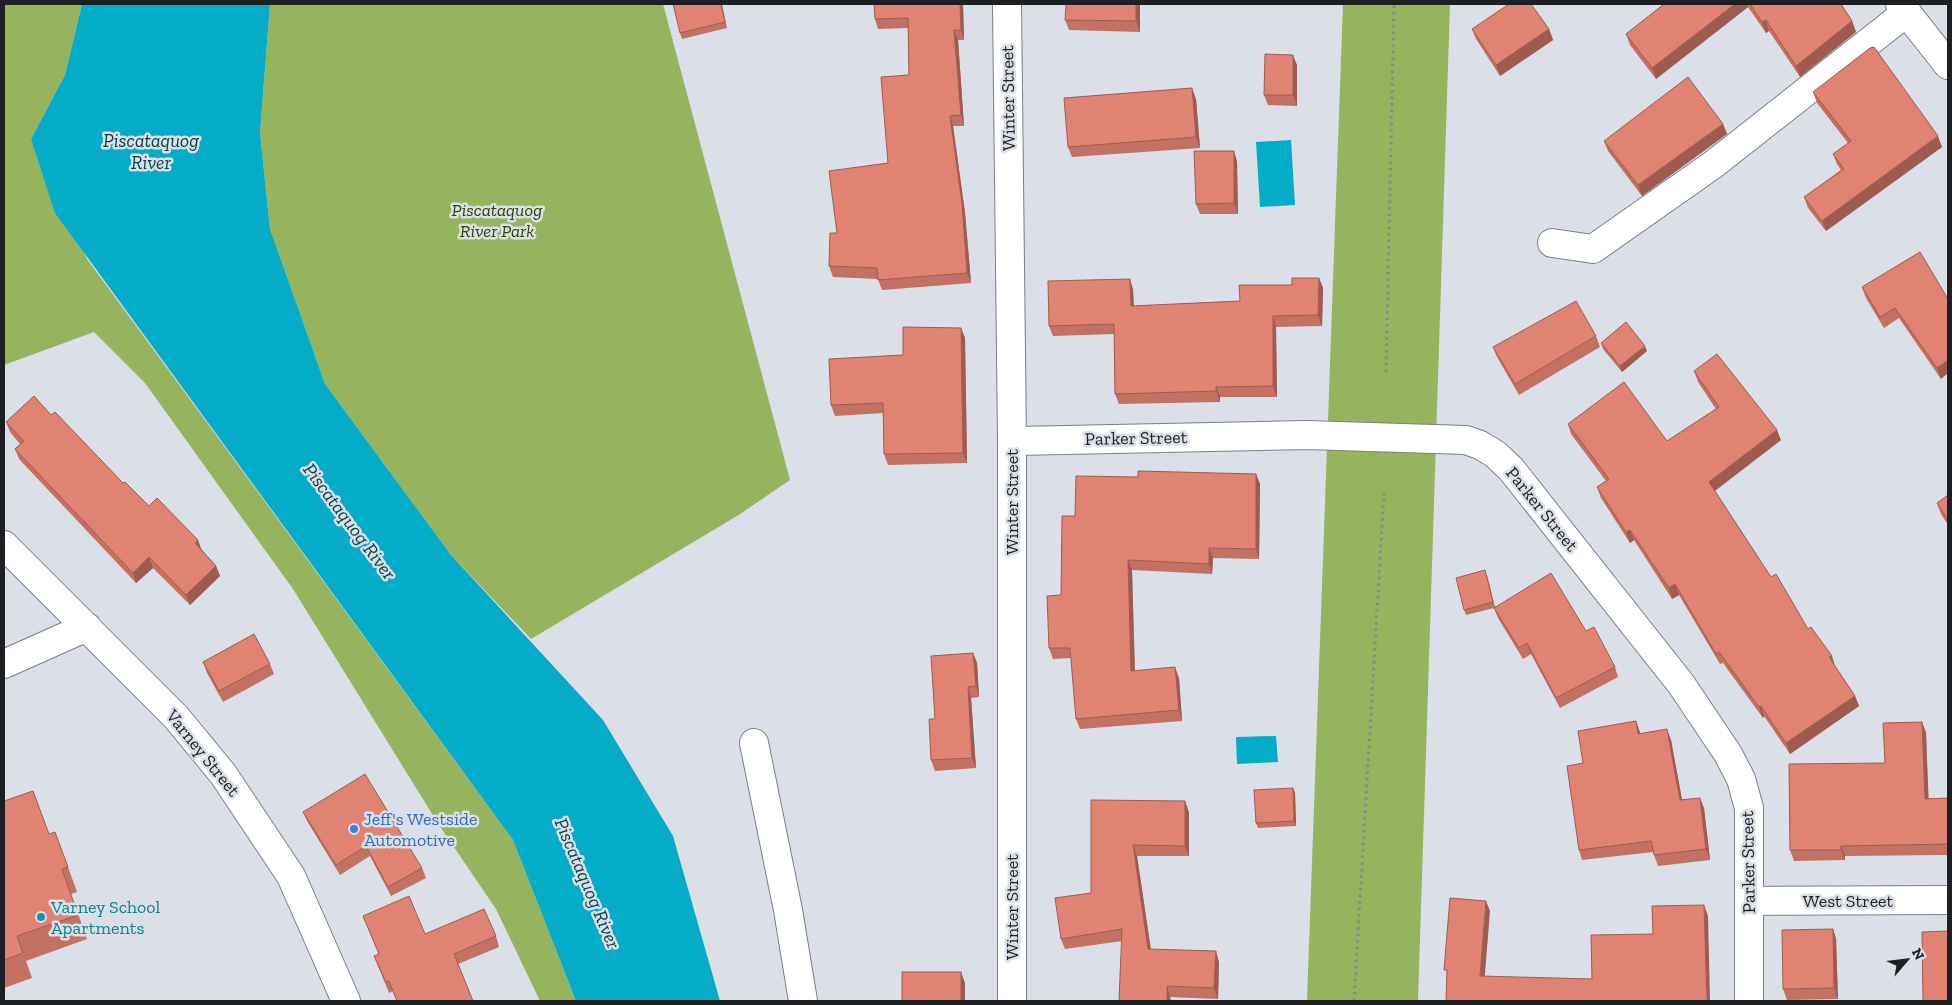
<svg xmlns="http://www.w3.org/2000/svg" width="1952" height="1005" viewBox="0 0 1952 1005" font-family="'Zilla Slab',serif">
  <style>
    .forest { fill: #95b45d }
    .water { fill: #04acc7 }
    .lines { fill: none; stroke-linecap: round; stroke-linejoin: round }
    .minor-casing { stroke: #7b7f87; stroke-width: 30 }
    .major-casing { stroke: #7b7f87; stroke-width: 30 }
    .path { stroke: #868990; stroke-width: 3; stroke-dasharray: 2.5 4; stroke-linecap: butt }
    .minor { stroke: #fff; stroke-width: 28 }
    .major { stroke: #fff; stroke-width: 28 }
    .wall { fill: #c27162 }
    .shaded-wall { fill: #9e5c50 }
    .building { fill: #e18372; stroke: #9e5c50 }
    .shop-dot { fill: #3f7fe0; stroke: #dadfe8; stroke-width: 2 }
    .culture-dot { fill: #0f9aa8; stroke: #dadfe8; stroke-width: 2 }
    .labels { text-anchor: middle; stroke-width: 5; stroke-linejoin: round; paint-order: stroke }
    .street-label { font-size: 18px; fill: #1e1f22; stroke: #dadfe8 }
    .park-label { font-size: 18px; font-style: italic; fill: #304300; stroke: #dadfe8 }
    .shop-label { font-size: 18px; fill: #366cbe; stroke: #dadfe8; text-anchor: start }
    .culture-label { font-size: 18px; fill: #0d838f; stroke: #dadfe8; text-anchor: start }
    .water-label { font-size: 19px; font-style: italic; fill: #03424d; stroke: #dadfe8 }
  </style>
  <rect width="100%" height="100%" fill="#dadfe8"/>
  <g class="forest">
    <path d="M4 4H82L65 75 31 139 87 259 513 840 576 1001H540L496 909 439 825 293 589 145 383 94 332 4 365Z"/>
    <path d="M270 4H663L790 480 737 516 531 639 451 555 325 384 270 229 260 133Z"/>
    <path d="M1343 4H1450L1418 1001H1307Z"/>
  </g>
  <g class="water">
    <path d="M82 4H270L260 133 270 229 325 384 451 555 603 720 673 836 720 1001H576L513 840 55 213 31 139 65 75Z"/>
    <path d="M1291 140 1295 205 1260 207 1256 142Z"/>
    <path d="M1276 736 1278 762 1237 764 1236 737Z"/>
  </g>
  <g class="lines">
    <defs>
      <g id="minor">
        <path d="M1007 4 1012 441V1001"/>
        <path d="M1900 4 1948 65"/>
        <path d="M1552 243 1593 249 1714 164 1907 12"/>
        <path d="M1012 441 1306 435 1466 440 1480 445 1495 454 1511 469 1681 684 1728 754 1741 779 1749 808V1001"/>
        <path d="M4 664 87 627"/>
        <path d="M754 743 788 910 803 1001"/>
        <path d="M1749 901 1948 900"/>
      </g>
      <path id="major" d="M4 545 176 717 223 774 291 876 346 1001"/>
    </defs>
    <use href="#minor" class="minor-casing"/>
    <use href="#major" class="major-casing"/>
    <g class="path">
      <path d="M1386 372 1394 4"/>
      <path d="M1354 1001 1384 493"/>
    </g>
    <use href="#minor" class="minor"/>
    <use href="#major" class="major"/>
  </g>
  <g class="wall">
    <path d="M722 4 727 28 682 39 680 33Z"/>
    <path d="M874 4H963L964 40H958L964 126H953L965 213 971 283 882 290 878 279 833 277 829 266 837 233 888 163 909 75 908 28 878 29 875 19Z"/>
    <path d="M1140 4V32L1069 30 1065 20Z"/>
    <path d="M1664 4H1841L1852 21 1856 32 1800 77 1769 31 1766 33 1748 7 1656 79 1630 45 1626 34Z"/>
    <path d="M1472 29H1549L1553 40 1500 76 1476 39Z"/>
    <path d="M1297 65V106L1268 105 1264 95Z"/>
    <path d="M1813 92 1942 147 1826 231 1808 208 1804 197 1841 170 1837 164 1833 154 1848 143 1817 103Z"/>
    <path d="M1196 99 1200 148 1072 157 1068 147Z"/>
    <path d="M1723 124 1727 134 1642 196 1608 151 1604 141Z"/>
    <path d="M1237 161 1238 214H1200L1196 204Z"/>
    <path d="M1920 252 1941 379 1899 318 1884 328 1866 298 1862 287Z"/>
    <path d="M1319 278 1323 288 1322 326 1276 327 1277 397H1220V402L1119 404 1115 394 1114 334 1053 336 1049 326 1133 289 1134 306 1240 301 1292 285Z"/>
    <path d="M961 328 965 338 967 463 888 465 884 454 883 413 835 416 831 405 903 355Z"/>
    <path d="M1596 336 1600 347 1519 395 1497 357 1493 347Z"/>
    <path d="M1601 343 1647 351 1622 372 1603 349Z"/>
    <path d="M1694 371 1781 440 1715 491 1771 577 1855 696 1859 706 1790 754 1764 716 1763 718 1723 663 1720 664 1679 595 1672 599 1634 540 1630 543 1601 498 1597 487 1606 481 1571 434 1568 424 1667 441 1716 409 1698 382Z"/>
    <path d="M51 415 123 483 149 506 202 550 216 566 220 576 190 605 153 568 136 583 19 459 15 449 20 444 10 432 6 422Z"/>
    <path d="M1256 474 1260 484 1259 559 1213 558 1212 574 1132 570 1135 671 1179 678 1182 721 1080 729 1076 719 1071 658 1053 659 1049 648 1061 595 1075 516 1138 477Z"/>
    <path d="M1948 495V525L1941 514 1937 503Z"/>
    <path d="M1487 575 1495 607 1586 631 1615 667 1618 677 1560 708 1531 654 1523 659 1498 618 1494 608 1466 615 1464 610Z"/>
    <path d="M973 653 977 663 979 697 971 698 976 768 935 771 931 760 935 719Z"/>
    <path d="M203 662 270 664 274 674 223 702 207 673Z"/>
    <path d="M1640 732V734L1671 740 1682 800 1704 808 1710 860 1658 866 1653 852 1582 860 1579 850 1583 763Z"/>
    <path d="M1926 732 1928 799 1948 798V855L1845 856V860L1794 861 1790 850 1885 763Z"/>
    <path d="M1293 788 1295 793 1296 826 1258 828 1256 823Z"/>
    <path d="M1091 800 1189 812V856H1137L1151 949 1219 962 1218 999 1170 997 1171 1001H1119L1122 941 1065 949 1061 939 1091 893Z"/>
    <path d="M4 801 49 834 68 867 77 892 71 894 87 939 26 961 32 978 4 988Z"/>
    <path d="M303 812 422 868 426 878 391 896 370 856 340 875 307 821Z"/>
    <path d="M363 916 425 934 496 936 499 947 458 964 473 1001H397L393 991 389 993 378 966 374 956 379 954Z"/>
    <path d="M1833 929 1836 939 1838 999 1787 1000 1783 989Z"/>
  </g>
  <g class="shaded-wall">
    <path d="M960 4H963L964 40 961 30Z"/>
    <path d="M1136 4H1140V32L1136 21Z"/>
    <path d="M1735 4H1748V7L1656 79 1652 68Z"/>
    <path d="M1766 20 1769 31 1766 33 1762 22Z"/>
    <path d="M1852 21 1856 32 1800 77 1796 66Z"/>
    <path d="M1549 29 1553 40 1500 76 1496 65Z"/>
    <path d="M954 30 958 40 964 126 961 115Z"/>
    <path d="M1293 55 1297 65V106L1293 95Z"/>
    <path d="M1192 88 1196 99 1200 148 1196 137Z"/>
    <path d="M950 116 953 126 965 213 971 283 967 273Z"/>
    <path d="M1723 124 1727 134 1642 196 1638 185Z"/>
    <path d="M1938 136 1942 147 1826 231 1822 221Z"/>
    <path d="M1234 151 1237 161 1238 214 1234 203Z"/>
    <path d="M1319 278 1323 288 1322 326 1318 315Z"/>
    <path d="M1130 279 1133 289 1134 316 1131 306Z"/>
    <path d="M1273 316 1276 327 1277 397 1273 386Z"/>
    <path d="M961 328 965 338 967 463 963 453Z"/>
    <path d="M1645 346 1647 351 1622 372 1620 366Z"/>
    <path d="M1948 360V373L1941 379 1937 368Z"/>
    <path d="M1216 387 1220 397V402L1216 391Z"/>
    <path d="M1777 430 1781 440 1713 492 1709 482Z"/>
    <path d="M1256 474 1260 484 1259 559 1256 549Z"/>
    <path d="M1630 530 1634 540 1630 543 1626 532Z"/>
    <path d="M198 540 202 551 195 543Z"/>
    <path d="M1209 548 1213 558 1212 574 1209 564Z"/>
    <path d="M149 557 153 568 136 583 133 573Z"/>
    <path d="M1128 560 1132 570 1135 681 1131 671Z"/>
    <path d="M216 566 220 576 190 605 186 595Z"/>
    <path d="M1675 584 1679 595 1672 599 1669 588Z"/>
    <path d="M973 653 977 663 979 697 976 686Z"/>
    <path d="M1832 656 1835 666 1829 657Z"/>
    <path d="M1175 667 1179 678 1182 721 1179 710Z"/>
    <path d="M968 687 971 698 976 768 972 758Z"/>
    <path d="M1855 696 1859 706 1790 754 1786 743Z"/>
    <path d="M1761 706 1764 716 1763 718 1759 707Z"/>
    <path d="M1636 721 1640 732 1642 745 1638 734Z"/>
    <path d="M1922 722 1926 732 1929 809 1925 799Z"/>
    <path d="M1667 729 1671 740 1684 811 1680 800Z"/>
    <path d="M1293 788 1295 793 1296 826 1294 821Z"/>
    <path d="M1700 798 1704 808 1710 860 1706 849Z"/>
    <path d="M1185 801 1189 812V856L1185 846Z"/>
    <path d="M1133 845 1137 856 1152 959 1148 949Z"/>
    <path d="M1841 846 1845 856V860L1841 850Z"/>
    <path d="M1486 901 1490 911 1484 986 1480 976Z"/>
    <path d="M1704 905 1708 916 1710 1001H1707Z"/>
    <path d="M1833 929 1836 939 1838 999 1834 988Z"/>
    <path d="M1216 951 1219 962 1218 999 1214 988Z"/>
    <path d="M961 972 965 983V1001H961Z"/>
    <path d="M1167 986 1170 997 1171 1001H1167Z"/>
  </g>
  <g class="building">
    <path d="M673 4H721L725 22 680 33Z"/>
    <path d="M874 4H960L961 30H954L961 115 950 116 962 203 967 273 878 280 877 268 829 266 830 233H837L829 171 888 163 881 77 909 75 908 18 875 19Z"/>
    <path d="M1066 4H1136V21L1065 20Z"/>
    <path d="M1509 4H1531L1549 29 1496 65 1472 29Z"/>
    <path d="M1664 4H1735L1652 68 1626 34Z"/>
    <path d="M1750 4H1841L1852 21 1796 66 1766 20 1762 22Z"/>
    <path d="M1874 47 1938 136 1822 221 1804 197 1844 169 1833 154 1851 141 1813 92 1870 48Z"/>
    <path d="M1265 54 1293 55V95H1264Z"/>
    <path d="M1688 77 1723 124 1638 185 1604 141Z"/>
    <path d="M1192 88 1196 137 1068 147 1064 98Z"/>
    <path d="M1194 151H1234V203L1196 204Z"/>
    <path d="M1920 252 1948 299V360L1937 368 1895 308 1880 317 1862 287Z"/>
    <path d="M1292 278H1319L1318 315 1273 316V386L1216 387V391L1115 394 1114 324 1049 326 1048 281 1130 279 1131 306 1240 301 1239 285H1292Z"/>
    <path d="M1576 301 1596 336 1515 384 1493 347Z"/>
    <path d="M1626 322 1645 346 1620 366 1601 343Z"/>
    <path d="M903 327 961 328 963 453 884 454 883 403 831 405 829 359 903 355Z"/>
    <path d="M1717 354 1777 430 1709 482 1771 577 1776 574 1808 629 1811 627 1832 656 1829 657 1855 696 1786 743 1761 706 1759 707 1719 652 1716 654 1675 584 1669 588 1630 530 1626 532 1597 487 1609 479 1568 424 1624 382 1667 441 1719 407 1694 371Z"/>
    <path d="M34 396 51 415 55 412 123 483 125 482 149 506 157 498 198 540 195 543 216 566 186 595 149 557 133 573 15 449 24 441 6 422Z"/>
    <path d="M1138 471 1256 474V549L1209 548V564L1128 560 1131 671 1175 667 1179 710 1076 719 1070 648H1049L1047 596 1061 595 1062 516H1075L1076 476 1138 477Z"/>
    <path d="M1948 495V520L1937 503Z"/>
    <path d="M1485 570 1493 602 1464 610 1456 578Z"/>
    <path d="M1551 573 1586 631 1594 627 1615 667 1556 698 1527 643 1519 648 1494 608Z"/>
    <path d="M254 634 270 664 219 691 203 662Z"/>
    <path d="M973 653 976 686 968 687 972 758 931 760 929 719H935L931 656Z"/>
    <path d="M1636 721 1638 734 1667 729 1680 800 1700 798 1706 849 1654 855 1651 841 1579 850 1567 766 1583 763 1578 731Z"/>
    <path d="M1922 722 1925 799 1948 798V844L1841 846V850H1790L1789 764 1885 763 1883 723Z"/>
    <path d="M365 774 422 868 388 887 366 846 336 865 303 812Z"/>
    <path d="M1293 788 1294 821 1256 823 1254 790Z"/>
    <path d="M33 791 49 834 55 832 68 867 62 869 78 915 17 936 23 953 4 960V801Z"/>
    <path d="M1091 800 1185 801V846L1133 845 1148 949 1216 951 1214 988 1167 986V1001H1119L1122 929 1061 939 1055 898 1091 893Z"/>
    <path d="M409 896 425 934 484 909 496 936 454 954 473 1001H397L389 981 386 982 374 956 379 954 363 916Z"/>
    <path d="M1450 898 1486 901 1480 976 1592 979 1591 935 1653 934 1652 906 1704 905 1707 1001H1446L1447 970H1444Z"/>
    <path d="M1833 929 1834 988 1783 989 1782 930Z"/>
    <path d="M1948 931V1001H1923L1922 932Z"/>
    <rect x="902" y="972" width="59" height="29"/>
  </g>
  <circle class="shop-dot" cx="354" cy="829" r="5"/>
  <circle class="culture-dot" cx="41" cy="917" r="5"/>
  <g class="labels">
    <g class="street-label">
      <text transform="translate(1008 98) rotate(-91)" y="6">Winter Street</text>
      <text transform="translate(1136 438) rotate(-1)" y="6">Parker Street</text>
      <text transform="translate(1012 502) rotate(-90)" y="6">Winter Street</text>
      <text transform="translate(1542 509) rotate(51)" y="6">Parker Street</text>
      <text transform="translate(203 753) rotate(51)" y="6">Varney Street</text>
      <text transform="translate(1748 862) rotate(-91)" y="6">Parker Street</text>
      <text x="1848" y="907">West Street</text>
      <text transform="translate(1012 907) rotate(-90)" y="6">Winter Street</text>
    </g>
    <g class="park-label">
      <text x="497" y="216">Piscataquog<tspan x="497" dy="21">River Park</tspan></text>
    </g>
    <g class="shop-label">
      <text x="364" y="825">Jeff's Westside<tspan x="364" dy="21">Automotive</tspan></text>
    </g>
    <g class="culture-label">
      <text x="51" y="913">Varney School<tspan x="51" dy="21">Apartments</tspan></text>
    </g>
    <g class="water-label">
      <text x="151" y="147">Piscataquog<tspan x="151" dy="22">River</tspan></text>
      <text transform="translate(350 521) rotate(53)" y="7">Piscataquog River</text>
      <text transform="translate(588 883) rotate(67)" y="7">Piscataquog River</text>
    </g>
  </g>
  <rect width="1952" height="1005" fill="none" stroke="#1e1f22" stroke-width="10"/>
  <g transform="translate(1907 960) rotate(62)" stroke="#dadfe8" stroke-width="4" paint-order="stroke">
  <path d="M0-4L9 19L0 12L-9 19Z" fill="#1e1f22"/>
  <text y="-8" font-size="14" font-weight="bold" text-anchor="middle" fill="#1e1f22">N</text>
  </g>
</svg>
